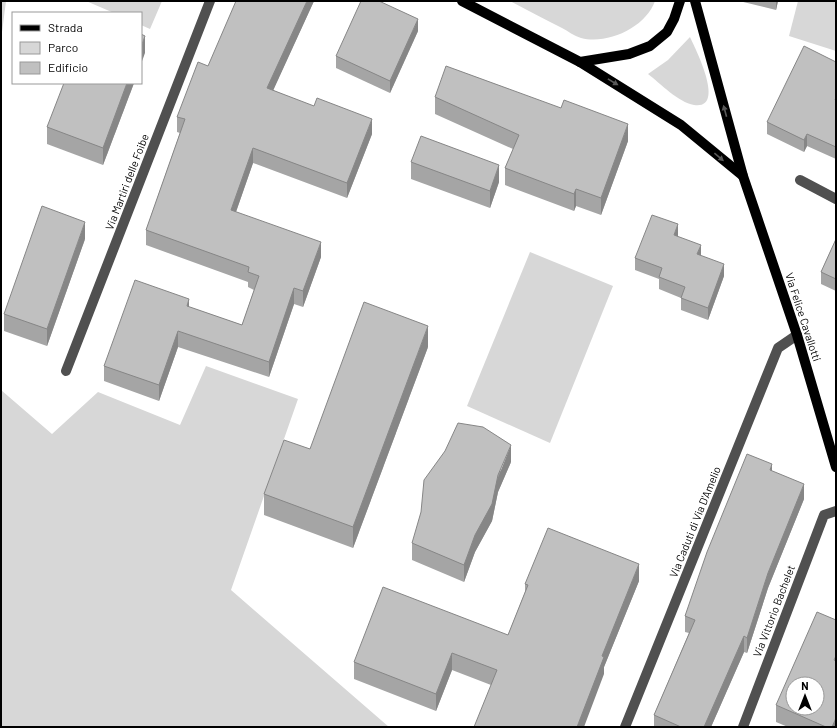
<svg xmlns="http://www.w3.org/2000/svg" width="837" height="728" viewBox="0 0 837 728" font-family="Barlow,sans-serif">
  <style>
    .green { fill: #d7d7d7 }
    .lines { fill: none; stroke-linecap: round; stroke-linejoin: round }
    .minor { stroke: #505050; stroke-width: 10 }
    .major { stroke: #000; stroke-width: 10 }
    .wall { fill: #a5a5a5 }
    .shaded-wall { fill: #868686 }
    .building { fill: #c0c0c0; stroke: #868686; fill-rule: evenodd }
    .oneway { fill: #595959 }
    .labels { text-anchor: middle; stroke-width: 3; stroke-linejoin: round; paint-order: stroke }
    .street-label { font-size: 11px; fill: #000; stroke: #fff }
  </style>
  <rect width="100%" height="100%" fill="#fff"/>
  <g class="green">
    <path d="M1 1H6L1 40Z"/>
    <path d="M86 1H162L150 29 141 25V13H114Z"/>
    <path d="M510 1H655C646 27 608 45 581 38 574 36 568 31 562 28 544 19 527 10 510 1Z"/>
    <path d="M798 1H836V51L789 36Z"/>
    <path d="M690 37C695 48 727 110 694 105 678 102 661 84 648 74L668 60Z"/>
    <path d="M530 252 613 286 550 443 467 406Z"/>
    <path d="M206 366 298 399 231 590 389 727H1V390L52 434 98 392 180 425Z"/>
  </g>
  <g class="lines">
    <g class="minor">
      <path d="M800 180 836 199"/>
      <path d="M66 371 210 1"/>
      <path d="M625 727 778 348 797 335"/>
      <path d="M743 727 824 515 836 511"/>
    </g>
    <g class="major">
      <path d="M462 1 580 62 629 54 650 46 667 32 674 19 680 1"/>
      <path d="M695 1 743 176 797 335 836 467"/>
      <path d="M580 62 681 125 743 176"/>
    </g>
  </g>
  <g class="wall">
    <path d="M314 1 273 90 372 134 347 198 253 163 236 212 321 257 303 307 294 304 269 377 178 347 159 401 104 381V366L189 307 242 325 254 290 248 287V282L146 245V230L180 133 177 132V117Z"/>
    <path d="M739 1H778L776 10Z"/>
    <path d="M418 31 390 93 336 68V56Z"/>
    <path d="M836 62V159L807 146 804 152 767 134V122Z"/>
    <path d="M134 83 103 165 47 144V127Z"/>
    <path d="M435 97 628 141 601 215 576 206 574 211 505 185V168L513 149 435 114Z"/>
    <path d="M411 162 499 182 490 208 411 179Z"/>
    <path d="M678 237 724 276 708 320 681 310V298L659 289V279L635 270V258Z"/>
    <path d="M85 239 47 346 4 331V314Z"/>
    <path d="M836 239V291L821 284V272Z"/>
    <path d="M428 347 353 548 264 515V494Z"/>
    <path d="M511 462 498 492 492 521 475 552 464 582 412 560V543Z"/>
    <path d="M772 471 804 499 768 588 747 653 744 652 711 727H654V715L689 633 685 632V616Z"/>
    <path d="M639 581 604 667V674L491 685 452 670 436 711 354 679V662L508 635 525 592V584Z"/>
    <path d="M776 705 836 727H788L776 722Z"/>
  </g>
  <g class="shaded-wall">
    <path d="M307 1H314L267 104V88Z"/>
    <path d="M776 1H778L776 10Z"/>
    <path d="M418 19V31L390 93V81Z"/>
    <path d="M145 36V53L141 64V47Z"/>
    <path d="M127 83H134L103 165V148Z"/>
    <path d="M372 119V134L347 198V183Z"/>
    <path d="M628 124V141L601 215V198Z"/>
    <path d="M807 134V146L804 152V140Z"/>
    <path d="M253 148V163L231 226V210Z"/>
    <path d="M499 165V182L490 208V191Z"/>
    <path d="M576 189V206L574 211V194Z"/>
    <path d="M85 222V239L47 346V329Z"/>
    <path d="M678 224V237L674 235Z"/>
    <path d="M321 242V257L303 307V291Z"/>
    <path d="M701 245V257L697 254Z"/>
    <path d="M724 264V276L708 320V308Z"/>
    <path d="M294 288V304L269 377V362Z"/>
    <path d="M189 299V315L187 306Z"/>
    <path d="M428 326V347L353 548V527Z"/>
    <path d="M178 331V347L159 401V385Z"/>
    <path d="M511 445V462L498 492 492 521 475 552 464 582V565L475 535Z"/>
    <path d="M772 464V480L770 470Z"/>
    <path d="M804 484V499L768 588 747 653V638L768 573Z"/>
    <path d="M639 564V581L604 667V674L584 727H577L602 656Z"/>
    <path d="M744 636V652L711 727H704Z"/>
    <path d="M452 653V670L436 711V694Z"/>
    <path d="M836 718V727H832Z"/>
  </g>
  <g class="building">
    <path d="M236 1H307L267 88 314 106 317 98 372 119 347 183 253 148 231 210 321 242 303 291 294 288 269 362 178 331 159 385 104 366 135 280 189 299 187 306 242 325 259 276 248 272 249 267 146 230 185 119 177 117 198 62 208 66Z"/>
    <path d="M361 1H379L418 19 390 81 336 56Z"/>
    <path d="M141 34 145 36 141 47Z"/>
    <path d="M804 46 836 62V98L835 100H836V147L807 134 804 140 767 122Z"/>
    <path d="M446 66 561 108 564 100 628 124 601 198 576 189 574 194 505 168 519 135 435 97Z"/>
    <path d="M64 83H127L103 148 47 127Z"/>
    <path d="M421 136 499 165 490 191 411 162Z"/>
    <path d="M42 206 85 222 47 329 4 314Z"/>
    <path d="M652 215 678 224 674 235 701 245 697 254 724 264 708 308 681 298 685 287 659 277 662 268 635 258Z"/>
    <path d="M836 239V279L821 272Z"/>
    <path d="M364 302 428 326 353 527 264 494 284 440 310 449Z"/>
    <path d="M458 423 483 427 511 445 498 475 492 504 475 535 464 565 412 543 421 512 424 480 445 451Z"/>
    <path d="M747 454 772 464 770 470 804 484 768 573 747 638 744 636 704 727H681L654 715 695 620 685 616 707 552Z"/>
    <path d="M548 528 639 564 602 656 604 657 577 727H474L497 670 452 653 436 694 354 662 383 587 508 635 528 585 525 584Z"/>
    <path d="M817 612 836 620V656L834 660 836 661V718L832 727H826L776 705ZM793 684H817V708H793Z"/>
  </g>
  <defs><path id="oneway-solid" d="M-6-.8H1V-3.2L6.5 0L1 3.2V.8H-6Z"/></defs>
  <g class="oneway">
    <use href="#oneway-solid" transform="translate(613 82) rotate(31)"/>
    <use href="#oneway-solid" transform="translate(725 111) rotate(-105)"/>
    <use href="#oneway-solid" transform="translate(719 157) rotate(40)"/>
  </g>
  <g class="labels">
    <g class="street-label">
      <text transform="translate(127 182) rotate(-69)" y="4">Via Martiri delle Foibe</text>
      <text transform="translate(803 317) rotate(72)" y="4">Via Felice Cavallotti</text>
      <text transform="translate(695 522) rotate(-68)" y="4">Via Caduti di Via D'Amelio</text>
      <text transform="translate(774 611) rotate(-69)" y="4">Via Vittorio Bachelet</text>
    </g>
  </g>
  <rect width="837" height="728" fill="none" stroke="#000000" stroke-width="4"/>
  <rect x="12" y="12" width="130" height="72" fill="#ffffff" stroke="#999999"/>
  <rect x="20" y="25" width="20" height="6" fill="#000000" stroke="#999999"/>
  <text x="48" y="32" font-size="12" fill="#000000">Strada</text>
  <rect x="20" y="42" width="20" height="12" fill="#d7d7d7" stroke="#999999"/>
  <text x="48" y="52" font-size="12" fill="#000000">Parco</text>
  <rect x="20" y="62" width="20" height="12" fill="#c0c0c0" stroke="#999999"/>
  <text x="48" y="72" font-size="12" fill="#000000">Edificio</text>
  <g transform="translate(805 696)"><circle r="19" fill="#ffffff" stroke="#999999"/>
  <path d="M0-3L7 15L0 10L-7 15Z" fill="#000000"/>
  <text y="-6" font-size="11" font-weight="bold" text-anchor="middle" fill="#000000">N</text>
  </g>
</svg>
